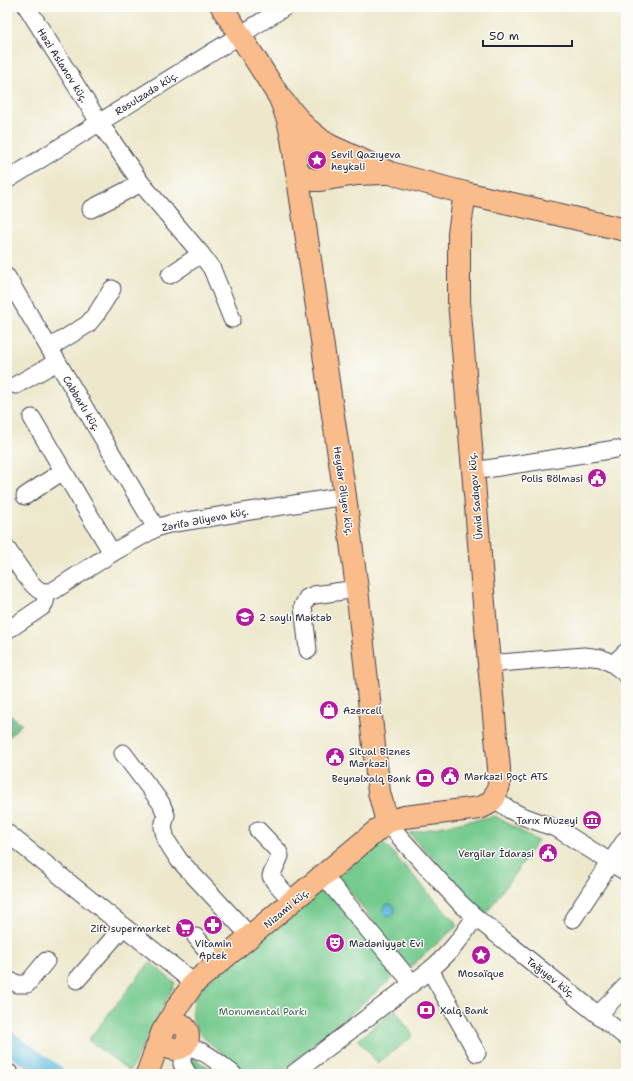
<svg xmlns="http://www.w3.org/2000/svg" width="633" height="1081" viewBox="0 0 633 1081" font-family="'Shantell Sans',sans-serif">
  <style>
    .green { fill: #74ca8e; stroke: #4b7664 }
    .forest { fill: #5fae79; stroke: #40685a }
    .water { fill: #60bbde; stroke: #416e8c }
    .lines { fill: none; stroke-linecap: round; stroke-linejoin: round }
    .river { stroke: #60bbde; stroke-width: 21 }
    .minor-casing { stroke: #404051; stroke-width: 19 }
    .major-casing { stroke: #404051; stroke-width: 24 }
    .minor { stroke: #fff; stroke-width: 17 }
    .major { stroke: #fabc8b; stroke-width: 22 }
    .labels { text-anchor: middle; stroke-width: 3; stroke-linejoin: round; paint-order: stroke }
    .street-label { font-size: 10px; fill: #22223b; stroke: #fdfcf7 }
    .poi-label { font-size: 10px; fill: #22223b; stroke: #fdfcf7; text-anchor: start }
    .park-label { font-size: 10px; fill: #3f5d58; stroke: #fdfcf7 }
  </style>
  <rect width="100%" height="100%" fill="#fdfcf7"/>
  <filter id="ink" filterUnits="userSpaceOnUse"><feTurbulence type="fractalNoise" baseFrequency=".025" numOctaves="2"/><feDisplacementMap in="SourceGraphic" scale="8" xChannelSelector="R" yChannelSelector="G"/><feConvolveMatrix kernelMatrix="1 2 1 2 8 2 1 2 1" color-interpolation-filters="sRGB"/></filter>
  <filter id="wash" filterUnits="userSpaceOnUse"><feTurbulence type="fractalNoise" baseFrequency=".012" numOctaves="4" result="noise"/><feDisplacementMap in="SourceGraphic" scale="16" xChannelSelector="R" yChannelSelector="G"/><feGaussianBlur stdDeviation="0.9" result="paint"/><feColorMatrix in="noise" values="0 0 0 0 0 0 0 0 0 0 0 0 0 0 0 0 0 1.4 0 .05"/><feComposite in="paint" operator="in"/></filter>
  <g filter="url(#wash)">
    <rect width="100%" height="100%" fill="#ede8cc"/>
    <g class="green">
      <circle cx="316" cy="160" r="10"/>
      <path d="M495 816 538 841 485 915 409 833Z"/>
      <path d="M382 841 458 925 409 968 338 876Z"/>
      <path d="M323 886 396 975 279 1074C272 1074 254 1076 248 1073 240 1069 232 1060 224 1054 198 1034 183 1024 199 989Z"/>
      <path d="M150 962 175 983 130 1071 88 1040Z"/>
      <path d="M395 1009 413 1036 378 1063 358 1040Z"/>
      <path d="M191 1057 219 1074H179Z"/>
    </g>
    <path class="forest" d="M7 712 22 724 7 739Z"/>
    <circle class="water" cx="389" cy="910" r="6"/>
    <g class="lines">
      <path class="river" d="M7 1041 53 1074"/>
    </g>
  </g>
  <g filter="url(#ink)">
    <g class="lines">
      <defs>
        <g id="minor">
          <path d="M27 7 99 122 141 183 201 254 212 269 232 319"/>
          <path d="M7 180 285 7"/>
          <path d="M91 209 141 183"/>
          <path d="M170 275 201 254"/>
          <path d="M7 277 156 528"/>
          <path d="M49 348 88 324 97 313 112 289"/>
          <path d="M16 385 57 362"/>
          <path d="M32 418 112 553"/>
          <path d="M473 471 616 449"/>
          <path d="M25 496 63 471"/>
          <path d="M7 549C13 558 32 588 41 591 45 593 49 592 53 591L112 553 156 528 169 524 250 511 345 496"/>
          <path d="M7 628H11L42 607 45 602 47 592"/>
          <path d="M308 650 303 606 307 598 314 595 357 589"/>
          <path d="M489 664 584 656 601 658 613 664 626 674"/>
          <path d="M613 664 626 652"/>
          <path d="M123 753 161 803 166 815 163 827 166 840 179 860 251 937"/>
          <path d="M494 798 510 810 522 816 558 829 626 872"/>
          <path d="M258 830 278 851 280 856 271 876 274 881 293 902"/>
          <path d="M7 833 194 983"/>
          <path d="M324 876 412 983"/>
          <path d="M475 917 626 1037"/>
          <path d="M573 919 626 839"/>
          <path d="M196 937 218 964"/>
          <path d="M430 970 477 1053"/>
          <path d="M7 980 18 984H27L46 961"/>
          <path d="M77 980 124 926"/>
          <path d="M599 1014 626 986"/>
          <path d="M7 1072 10 1074"/>
          <path d="M188 1074 182 1064 183 1047C203 1047 218 1063 233 1074"/>
          <path d="M293 1074 430 970C451 952 460 940 475 917L460 903 405 843 387 822"/>
        </g>
        <g id="major">
          <path d="M222 7 280 98 305 127 326 144 390 173 465 193 626 230"/>
          <path d="M280 98 288 120 292 138 345 496 357 589 379 792 387 822"/>
          <circle cx="315" cy="160" r="20"/>
          <path d="M320 180 357 174 384 173"/>
          <circle cx="175" cy="1036" r="13"/>
          <path d="M164 1030 176 1009 194 983 387 822 404 817 480 808 488 804 494 798 499 785V768L489 664 459 301V233L465 193"/>
          <path d="M147 1074 162 1033"/>
        </g>
      </defs>
      <use href="#minor" class="minor-casing"/>
      <use href="#major" class="major-casing"/>
      <use href="#minor" class="minor"/>
      <use href="#major" class="major"/>
    </g>
  </g>
  <defs>
    <symbol id="sight-disc" viewBox="-11 -11 22 22"><circle r="9.5" fill="#b5179e" stroke="#fdfcf7"/><path d="M0-6L1.8-2.2L6-1.7L2.9 1.2L3.7 5.4L0 3.3L-3.7 5.4L-2.9 1.2L-6-1.7L-1.8-2.2Z" fill="#fff"/></symbol>
    <symbol id="civic-disc" viewBox="-11 -11 22 22"><circle r="9.5" fill="#b5179e" stroke="#fdfcf7"/><path d="M-.6-6.5H3V-4.5H.6V-3L4-1V1h2V6H-6V1h2V-1L-.6-3ZM-1.2 2.5V6h2.4V2.5Z" fill="#fff"/></symbol>
    <symbol id="school-disc" viewBox="-11 -11 22 22"><circle r="9.5" fill="#b5179e" stroke="#fdfcf7"/><path d="M0-5L7-2L0 1L-7-2ZM-4 1L0 2.5L4 1V4Q0 6-4 4Z" fill="#fff"/></symbol>
    <symbol id="shop-disc" viewBox="-11 -11 22 22"><circle r="9.5" fill="#b5179e" stroke="#fdfcf7"/><path d="M-5-2.5h2.3a2.7 3.5 0 0 1 5.4 0H5L5.5 6h-11ZM-1.5-2.5h3a1.5 2.3 0 0 0-3 0Z" fill="#fff"/></symbol>
    <symbol id="bank-disc" viewBox="-11 -11 22 22"><circle r="9.5" fill="#b5179e" stroke="#fdfcf7"/><path d="M-6-4H6V4H-6ZM0-2.3a2.3 2.3 0 1 0 0 4.6a2.3 2.3 0 1 0 0-4.6Z" fill="#fff"/></symbol>
    <symbol id="museum-disc" viewBox="-11 -11 22 22"><circle r="9.5" fill="#b5179e" stroke="#fdfcf7"/><path d="M0-6L6-3V-2H-6V-3ZM-5-1h2V3h-2ZM-1-1h2V3h-2ZM3-1h2V3H3ZM-6 4H6V6H-6Z" fill="#fff"/></symbol>
    <symbol id="pharmacy-disc" viewBox="-11 -11 22 22"><circle r="9.5" fill="#b5179e" stroke="#fdfcf7"/><path d="M-2-6h4v4h4v4h-4v4h-4v-4h-4v-4h4Z" fill="#fff"/></symbol>
    <symbol id="supermarket-disc" viewBox="-11 -11 22 22"><circle r="9.5" fill="#b5179e" stroke="#fdfcf7"/><path d="M-6-5.5h2.5l.6 2H6L4.5 2H-2.5L-4.4-4H-6ZM-1.5 3.2a1.3 1.3 0 1 0 .1 0ZM3 3.2a1.3 1.3 0 1 0 .1 0Z" fill="#fff"/></symbol>
    <symbol id="theatre-disc" viewBox="-11 -11 22 22"><circle r="9.5" fill="#b5179e" stroke="#fdfcf7"/><path d="M-5-5.5Q0-4 5-5.5V0Q5 5 0 6Q-5 5-5 0ZM-3.3-2.5H-1v1.5H-3.3ZM1-2.5H3.3v1.5H1ZM-2.8 1Q0 5.5 2.8 1Z" fill="#fff"/></symbol>
  </defs>
  <g fill-rule="evenodd">
    <use href="#sight-disc" x="306" y="149" width="22" height="22"/>
    <use href="#civic-disc" x="586" y="467" width="22" height="22"/>
    <use href="#school-disc" x="234" y="606" width="22" height="22"/>
    <use href="#shop-disc" x="318" y="699" width="22" height="22"/>
    <use href="#civic-disc" x="324" y="746" width="22" height="22"/>
    <use href="#civic-disc" x="439" y="765" width="22" height="22"/>
    <use href="#bank-disc" x="414" y="767" width="22" height="22"/>
    <use href="#museum-disc" x="581" y="809" width="22" height="22"/>
    <use href="#civic-disc" x="537" y="842" width="22" height="22"/>
    <use href="#pharmacy-disc" x="202" y="914" width="22" height="22"/>
    <use href="#supermarket-disc" x="174" y="917" width="22" height="22"/>
    <use href="#theatre-disc" x="324" y="932" width="22" height="22"/>
    <use href="#sight-disc" x="470" y="944" width="22" height="22"/>
    <use href="#bank-disc" x="415" y="999" width="22" height="22"/>
  </g>
  <g class="labels">
    <g class="street-label">
      <text transform="translate(63 65) rotate(58)" y="4">Həzi Aslanov küç.</text>
      <text transform="translate(146 93) rotate(-32)" y="4">Rəsulzadə küç.</text>
      <text transform="translate(82 403) rotate(59)" y="4">Cabbarlı küç.</text>
      <text transform="translate(344 491) rotate(82)" y="4">Heydər Əliyev küç.</text>
      <text transform="translate(475 496) rotate(-95)" y="4">Ümid Sadıqov küç.</text>
      <text transform="translate(205 519) rotate(-11)" y="4">Zərifə Əliyeva küç.</text>
      <text transform="translate(286 908) rotate(-40)" y="4">Nizami küç.</text>
      <text transform="translate(551 977) rotate(38)" y="4">Tağıyev küç.</text>
    </g>
    <g class="poi-label">
      <text x="331" y="158">Sevil Qazıyeva<tspan x="331" dy="12">heykəli</tspan></text>
      <text x="583" y="482" text-anchor="end">Polis Bölməsi</text>
      <text x="259" y="621">2 saylı Məktəb</text>
      <text x="343" y="714">Azercell</text>
      <text x="349" y="755">Situal Biznes<tspan x="349" dy="12">Mərkəzi</tspan></text>
      <text x="464" y="780">Mərkəzi Poçt ATS</text>
      <text x="411" y="782" text-anchor="end">Beynəlxalq Bank</text>
      <text x="578" y="824" text-anchor="end">Tarıx Muzeyi</text>
      <text x="534" y="857" text-anchor="end">Vergilər İdarəsi</text>
      <text x="171" y="932" text-anchor="end">Zift supermarket</text>
      <text x="213" y="947" text-anchor="middle">Vitamin<tspan x="213" dy="12">Aptek</tspan></text>
      <text x="349" y="947">Mədəniyyət Evi</text>
      <text x="481" y="977" text-anchor="middle">Mosaïque</text>
      <text x="440" y="1014">Xalq Bank</text>
    </g>
    <g class="park-label">
      <text x="263" y="1015">Monumental Parkı</text>
    </g>
  </g>
  <rect width="633" height="1081" fill="none" stroke="#fdfcf7" stroke-width="24"/>
  <path d="M483 40v6h89v-6" fill="none" stroke="#22223b" stroke-width="2"/>
  <text x="489" y="40" font-size="12" fill="#22223b" stroke="#fdfcf7" stroke-width="3" paint-order="stroke">50 m</text>
</svg>
